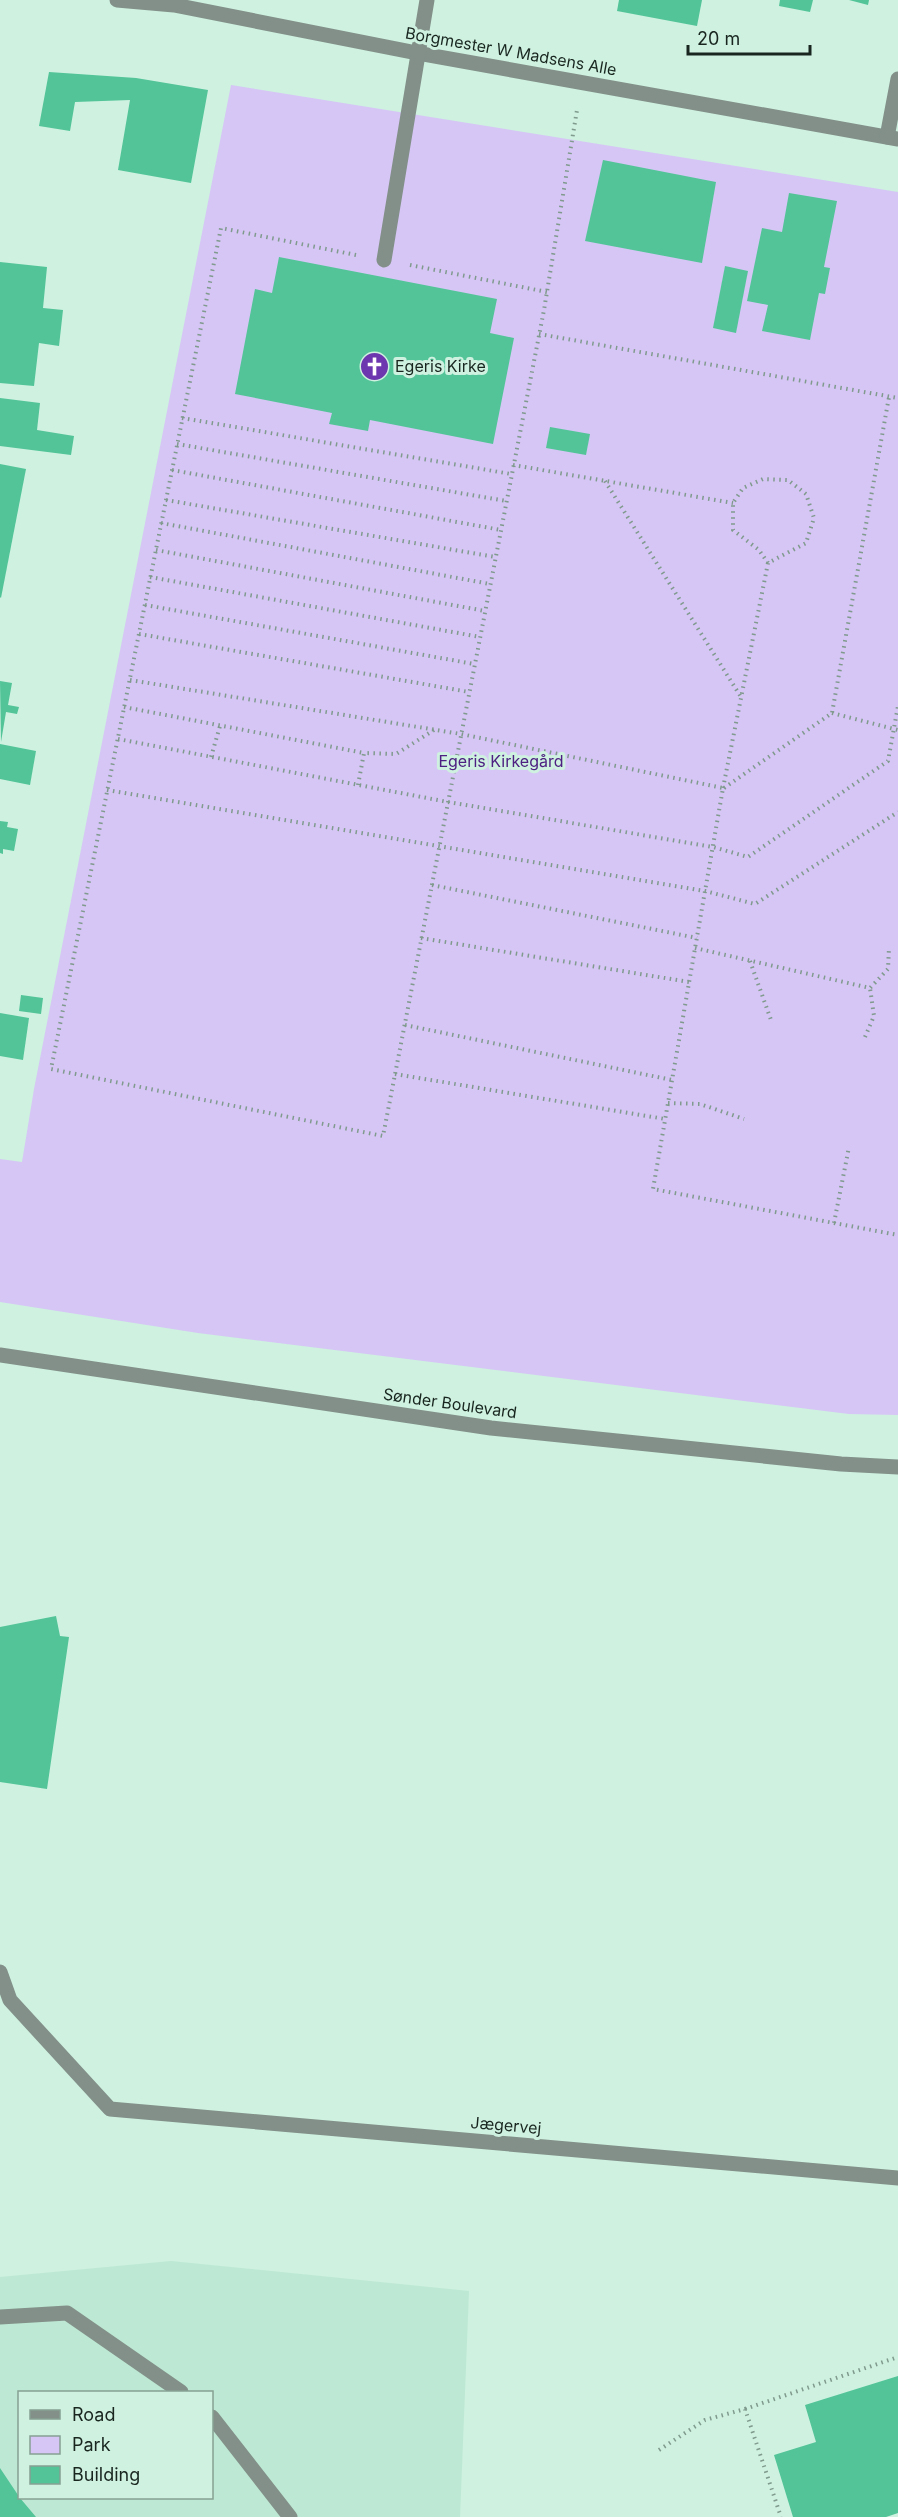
<svg xmlns="http://www.w3.org/2000/svg" width="898" height="2517" viewBox="0 0 898 2517" font-family="Inter,sans-serif">
  <style>
    .built { fill: #bde8d3; fill-rule: evenodd }
    .green { fill: #d6c6f5 }
    .building { fill: #52c498 }
    .lines { fill: none; stroke-linecap: round; stroke-linejoin: round }
    .path { stroke: #809a8e; stroke-width: 4; stroke-dasharray: 1.5 4.5; stroke-linecap: butt }
    .minor { stroke: #829089; stroke-width: 15 }
    .labels { text-anchor: middle; stroke-width: 6; stroke-linejoin: round; paint-order: stroke }
    .street-label { font-size: 16px; fill: #192620; stroke: #cef1e0 }
    .poi-label { font-size: 16px; fill: #192620; stroke: #cef1e0; text-anchor: start }
    .park-label { font-size: 16px; fill: #4d2081; stroke: #cef1e0 }
  </style>
  <rect width="100%" height="100%" fill="#cef1e0"/>
  <path class="built" d="M171 2261 469 2291 460 2517H0V2277ZM20 2392H212V2498H20Z"/>
  <path class="green" d="M231 85 898 192V1415L849 1414 198 1333 0 1302V1159L22 1162 34 1089Z"/>
  <g class="building">
    <path d="M619 0H702L697 26 617 11Z"/>
    <path d="M780 0H813L810 12 779 6Z"/>
    <path d="M849 0H869L868 5Z"/>
    <path d="M49 72 136 78 208 90 191 183 118 170 130 100 75 102 70 131 39 126Z"/>
    <path d="M603 160 716 182 702 263 585 241Z"/>
    <path d="M789 193 837 201 824 267 830 268 825 294 819 293 810 340 762 331 768 305 747 301 762 228 782 232Z"/>
    <path d="M279 257 497 299 490 333 514 338 493 444 370 420 368 431 329 424 332 413 235 394 255 289 272 293Z"/>
    <path d="M0 262 47 267 43 308 63 310 59 346 39 343 34 386 0 383Z"/>
    <path d="M725 266 748 271 736 333 713 328Z"/>
    <path d="M0 398 40 403 37 430 74 436 71 455 0 446Z"/>
    <path d="M550 427 590 434 586 455 546 448Z"/>
    <path d="M0 464 26 469 1 598 0 597Z"/>
    <path d="M0 681 12 683 8 705 19 707 17 714 6 712 1 742Z"/>
    <path d="M0 744 36 751 30 785 0 779Z"/>
    <path d="M0 821 8 822 7 827 18 829 14 851 3 849V854L0 853Z"/>
    <path d="M21 995 43 998 41 1014 19 1011Z"/>
    <path d="M0 1013 29 1018 23 1060 0 1056Z"/>
    <path d="M56 1616 60 1636 69 1637 47 1789 0 1782V1627Z"/>
    <path d="M898 2376V2513L886 2517H793L774 2455 816 2442 805 2405Z"/>
    <path d="M0 2468 20 2498 36 2517H0Z"/>
  </g>
  <g class="lines">
    <g class="path">
      <path d="M356 255 221 228 51 1069 383 1136 544 310 577 110"/>
      <path d="M410 265 547 292"/>
      <path d="M539 334 898 398"/>
      <path d="M182 418 511 474"/>
      <path d="M177 444 506 501"/>
      <path d="M513 465 733 503"/>
      <path d="M172 470 501 530"/>
      <path d="M605 481 741 697"/>
      <path d="M166 500 495 557"/>
      <path d="M161 523 490 584"/>
      <path d="M156 550 485 611"/>
      <path d="M150 577 480 637"/>
      <path d="M145 605 474 664"/>
      <path d="M139 634 469 692"/>
      <path d="M130 680 461 734 723 788 653 1189 898 1235"/>
      <path d="M124 707 364 753"/>
      <path d="M832 713 898 730"/>
      <path d="M118 739 448 802 713 847 748 857 888 761 898 706"/>
      <path d="M211 757 220 726"/>
      <path d="M358 785 364 753 396 754 434 730"/>
      <path d="M723 788 768 563 806 543 814 518 806 494 788 480 763 479 743 488 733 503V530L759 550 768 563"/>
      <path d="M724 788 832 713 889 397"/>
      <path d="M107 790 705 891 755 904 898 812"/>
      <path d="M432 885 697 938"/>
      <path d="M421 938 689 982"/>
      <path d="M695 948 870 988 888 969 889 948"/>
      <path d="M750 961 771 1020"/>
      <path d="M405 1025 672 1080"/>
      <path d="M865 1037 874 1016 870 988"/>
      <path d="M395 1074 665 1119"/>
      <path d="M668 1103 700 1104 744 1119"/>
      <path d="M834 1223 849 1147"/>
      <path d="M745 2409 898 2357"/>
      <path d="M659 2450 705 2420 745 2409 781 2517"/>
    </g>
    <g class="minor">
      <path d="M117 0 174 5 417 53 898 139"/>
      <path d="M887 137 898 79"/>
      <path d="M384 260 427 0"/>
      <path d="M0 1355 491 1428 841 1464 898 1467"/>
      <path d="M0 1972 10 2000 110 2109 898 2178"/>
      <path d="M0 2317 67 2313 181 2392"/>
      <path d="M212 2417 290 2517"/>
    </g>
  </g>
  <defs>
    <symbol id="church-disc" viewBox="-11 -11 22 22"><circle r="9.5" fill="#6d38af" stroke="#cef1e0"/><path d="M-1.2-6h2.4v3.5h3.3v2.4h-3.3V6h-2.4V-.1h-3.3v-2.4h3.3Z" fill="#fff"/></symbol>
  </defs>
  <g fill-rule="evenodd">
    <use href="#church-disc" x="358" y="350" width="33" height="33"/>
  </g>
  <g class="labels">
    <g class="street-label">
      <text transform="translate(511 51) rotate(10)" y="6">Borgmester W Madsens Alle</text>
      <text transform="translate(450 1403) rotate(8)" y="6">Sønder Boulevard</text>
      <text transform="translate(506 2125) rotate(5)" y="6">Jægervej</text>
    </g>
    <g class="poi-label">
      <text x="395" y="372">Egeris Kirke</text>
    </g>
    <g class="park-label">
      <text x="501" y="767">Egeris Kirkegård</text>
    </g>
  </g>
  <rect x="18" y="2391" width="195" height="108" fill="#cef1e0" stroke="#86a093" stroke-width="1.5"/>
  <rect x="30" y="2410" width="30" height="9" fill="#829089" stroke="#86a093" stroke-width="1.5"/>
  <text x="72" y="2421" font-size="18" fill="#192620">Road</text>
  <rect x="30" y="2436" width="30" height="18" fill="#d6c6f5" stroke="#86a093" stroke-width="1.5"/>
  <text x="72" y="2451" font-size="18" fill="#192620">Park</text>
  <rect x="30" y="2466" width="30" height="18" fill="#52c498" stroke="#86a093" stroke-width="1.5"/>
  <text x="72" y="2481" font-size="18" fill="#192620">Building</text>
  <path d="M688 45v9h122v-9" fill="none" stroke="#192620" stroke-width="3"/>
  <text x="697" y="45" font-size="18" fill="#192620" stroke="#cef1e0" stroke-width="4.5" paint-order="stroke">20 m</text>
</svg>
